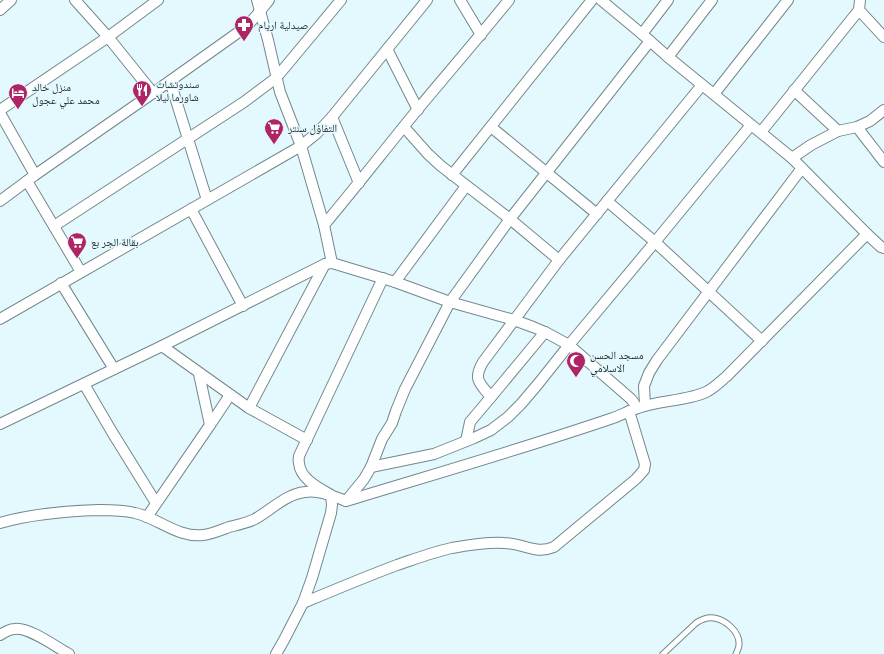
<svg xmlns="http://www.w3.org/2000/svg" width="884" height="654" viewBox="0 0 884 654" font-family="'IBM Plex Sans','Noto Naskh Arabic',sans-serif">
  <style>
    .lines { fill: none; stroke-linecap: round; stroke-linejoin: round }
    .lane-casing { stroke: #74878c; stroke-width: 7 }
    .street-casing { stroke: #74878c; stroke-width: 12 }
    .lane { stroke: #fff; stroke-width: 5 }
    .street { stroke: #fff; stroke-width: 10 }
    .labels { text-anchor: middle; stroke-width: 3; stroke-linejoin: round; paint-order: stroke }
    .poi-label { font-size: 11px; fill: #262e30; stroke: #e4f9fe; text-anchor: start }
  </style>
  <rect width="100%" height="100%" fill="#e4f9fe"/>
  <g class="lines">
    <defs>
      <path id="lane" d="M663 654 696 623C702 619 707 617 714 618 726 620 740 632 739 645 739 648 737 651 736 654"/>
      <g id="street">
        <path d="M75 0 108 37 153 93"/>
        <path d="M257 0 268 40 280 92 301 146 324 225 332 263"/>
        <path d="M460 0 481 35"/>
        <path d="M601 0 642 34 668 57 792 158 867 234 881 247 884 248"/>
        <path d="M860 0 859 10 884 37"/>
        <path d="M0 10 11 0"/>
        <path d="M642 34 668 0"/>
        <path d="M387 49 418 110"/>
        <path d="M668 57 712 0"/>
        <path d="M170 81 207 200"/>
        <path d="M794 90 838 131"/>
        <path d="M714 94 788 0"/>
        <path d="M0 110 108 37 158 0"/>
        <path d="M0 113 35 175"/>
        <path d="M332 117 359 183"/>
        <path d="M404 127 428 154 441 166 510 219 559 260"/>
        <path d="M491 127 597 214"/>
        <path d="M857 127 884 162"/>
        <path d="M761 132 859 10"/>
        <path d="M792 158 811 145 838 131 857 127 870 121 884 110"/>
        <path d="M452 175 592 0"/>
        <path d="M27 181 81 272"/>
        <path d="M0 201 35 175 153 93 243 29C253 21 261 10 269 0"/>
        <path d="M607 201 655 242 762 341"/>
        <path d="M191 209 243 306"/>
        <path d="M324 225C356 187 386 148 418 109 448 73 479 37 509 0"/>
        <path d="M54 226 244 102 276 78 341 0"/>
        <path d="M395 282 466 186"/>
        <path d="M61 283 114 369"/>
        <path d="M0 319 301 146 317 133 332 117 427 0"/>
        <path d="M162 346 249 408 307 440"/>
        <path d="M84 384 112 432 156 503"/>
        <path d="M491 397 545 332"/>
        <path d="M645 405 644 386 649 373 657 360 802 168"/>
        <path d="M249 408 325 264"/>
        <path d="M0 424 162 346 325 264 332 263 395 282 450 302 514 320 533 327 545 332 569 345 631 399 634 403 636 408"/>
        <path d="M210 425 230 395"/>
        <path d="M466 441 470 422 491 397C479 383 473 379 483 362L559 260 702 85"/>
        <path d="M371 467 434 454 474 438 491 430 508 417 521 404 538 384 569 345 655 242 751 125"/>
        <path d="M346 501 364 479 371 467 382 439 392 423 396 411 405 389 450 302 510 219 650 41"/>
        <path d="M147 517 210 425 199 374"/>
        <path d="M0 523C31 514 67 511 99 510 111 510 123 510 135 513 158 518 178 538 203 535 212 534 221 530 229 527 237 525 247 523 255 519 271 510 286 494 305 492 320 490 333 496 346 501 435 474 525 448 613 418 621 415 629 411 638 408 659 400 689 401 708 391 715 387 721 381 727 376L867 234"/>
        <path d="M303 603C334 590 365 577 397 565 415 559 433 552 452 548 469 545 487 542 504 543 523 543 535 555 554 547L636 479 644 470 645 464 629 411"/>
        <path d="M0 635C5 632 9 629 15 629 29 627 56 647 69 654"/>
        <path d="M276 654 284 640 303 603 312 578 331 513 332 505 331 495C319 488 300 479 299 463 298 461 299 459 299 456L383 278"/>
      </g>
    </defs>
    <use href="#lane" class="lane-casing"/>
    <use href="#street" class="street-casing"/>
    <use href="#lane" class="lane"/>
    <use href="#street" class="street"/>
  </g>
  <defs>
    <symbol id="pharmacy-pin" viewBox="-11 -11 22 30"><path d="M0 17L-7.5 6A9.5 9.5 0 1 1 7.5 6Z" fill="#ae2464" stroke="#e4f9fe"/><path d="M-2-6h4v4h4v4h-4v4h-4v-4h-4v-4h4Z" fill="#fff"/></symbol>
    <symbol id="restaurant-pin" viewBox="-11 -11 22 30"><path d="M0 17L-7.5 6A9.5 9.5 0 1 1 7.5 6Z" fill="#ae2464" stroke="#e4f9fe"/><path d="M-5-6h1v4h1v-4h1v4h1v-4h1v5L-1.5 .5V6h-2V.5L-5-1ZM5-6V6H3V1.5H1.5Q1.5-4 5-6Z" fill="#fff"/></symbol>
    <symbol id="hotel-pin" viewBox="-11 -11 22 30"><path d="M0 17L-7.5 6A9.5 9.5 0 1 1 7.5 6Z" fill="#ae2464" stroke="#e4f9fe"/><path d="M-6-4.5h1.5V1H6V5H4.5V3h-9V5H-6ZM-4 0a1.8 1.8 0 1 1 3.6 0ZM.5 0V-2.5h3Q6-2.5 6 0Z" fill="#fff"/></symbol>
    <symbol id="supermarket-pin" viewBox="-11 -11 22 30"><path d="M0 17L-7.5 6A9.5 9.5 0 1 1 7.5 6Z" fill="#ae2464" stroke="#e4f9fe"/><path d="M-6-5.5h2.5l.6 2H6L4.5 2H-2.5L-4.4-4H-6ZM-1.5 3.2a1.3 1.3 0 1 0 .1 0ZM3 3.2a1.3 1.3 0 1 0 .1 0Z" fill="#fff"/></symbol>
    <symbol id="mosque-pin" viewBox="-11 -11 22 30"><path d="M0 17L-7.5 6A9.5 9.5 0 1 1 7.5 6Z" fill="#ae2464" stroke="#e4f9fe"/><path d="M3.5-4.9A6 6 0 1 0 3.5 4.9A5 5 0 1 1 3.5-4.9Z" fill="#fff"/></symbol>
  </defs>
  <g fill-rule="evenodd">
    <use href="#pharmacy-pin" x="233" y="14" width="22" height="30"/>
    <use href="#restaurant-pin" x="131" y="79" width="22" height="30"/>
    <use href="#hotel-pin" x="7" y="82" width="22" height="30"/>
    <use href="#supermarket-pin" x="263" y="117" width="22" height="30"/>
    <use href="#supermarket-pin" x="66" y="231" width="22" height="30"/>
    <use href="#mosque-pin" x="565" y="350" width="22" height="30"/>
  </g>
  <g class="labels">
    <g class="poi-label">
      <text x="258" y="29">صيدلية اريام</text>
      <text x="156" y="88">سندوتشات<tspan x="156" dy="13">شاورما ليلا</tspan></text>
      <text x="32" y="91">منزل خالد<tspan x="32" dy="13">محمد علي عجول</tspan></text>
      <text x="288" y="132">التفاؤل سنتر</text>
      <text x="91" y="246">بقالة الجر بع</text>
      <text x="590" y="359">مسجد الحسن<tspan x="590" dy="13">الاسلامي</tspan></text>
    </g>
  </g>
</svg>
